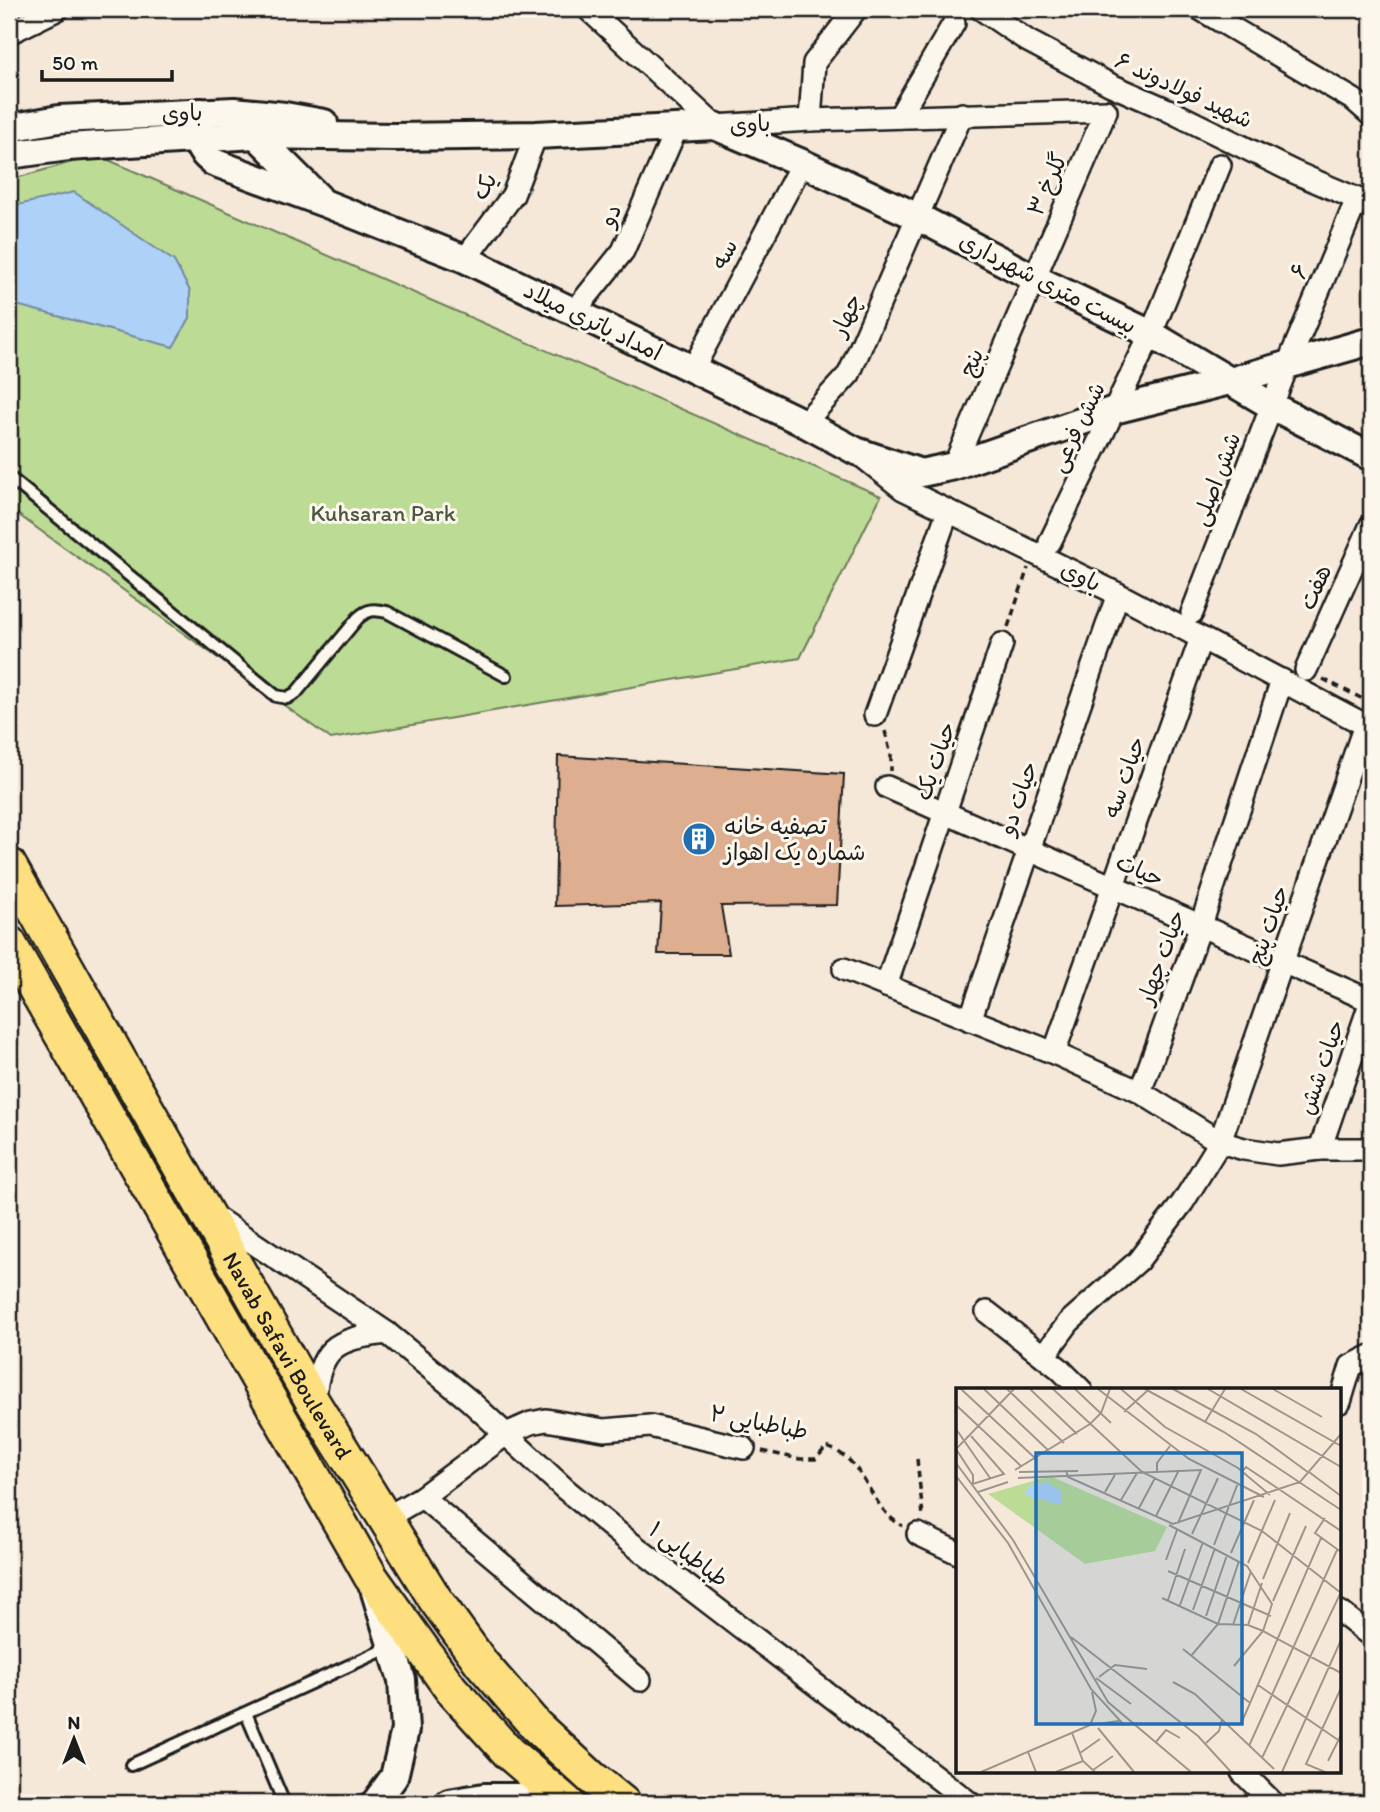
<svg xmlns="http://www.w3.org/2000/svg" width="1380" height="1812" viewBox="0 0 1380 1812" font-family="Itim,'Playpen Sans Arabic',sans-serif">
  <style>
    .green { fill: #bcdc95; stroke: #6c7c58; stroke-width: 2 }
    .water { fill: #aed2f7; stroke: #74899f; stroke-width: 2 }
    .building { fill: #ddae8f; stroke: #1c1c1c; stroke-width: 2 }
    .lines { fill: none; stroke-linecap: round; stroke-linejoin: round }
    .service-casing { stroke: #1c1c1c; stroke-width: 16 }
    .minor-casing { stroke: #1c1c1c; stroke-width: 26 }
    .tertiary-casing { stroke: #1c1c1c; stroke-width: 32 }
    .primary-casing { stroke: #1c1c1c; stroke-width: 38 }
    .path { stroke: #1c1c1c; stroke-width: 3.5; stroke-dasharray: 7 5; stroke-linecap: butt }
    .service { stroke: #fbf7ec; stroke-width: 10 }
    .minor { stroke: #fbf7ec; stroke-width: 21 }
    .tertiary { stroke: #fbf7ec; stroke-width: 26 }
    .primary { stroke: #fddf80; stroke-width: 33 }
    .labels { text-anchor: middle; stroke-width: 6; stroke-linejoin: round; paint-order: stroke }
    .street-label { font-size: 23px; fill: #1c1c1c; stroke: #fbf7ec }
    .park-label { font-size: 23px; fill: #4c5640; stroke: #fbf7ec }
    .poi-label { font-size: 23px; fill: #1c1c1c; stroke: #fbf7ec; text-anchor: start }
    .inset-road { fill: none; stroke: #9e968d; stroke-width: 2 }
    .view { fill: #1f6fb2; fill-opacity: 0.15; stroke: #1f6fb2; stroke-width: 3.5 }
    .inset-edge { fill: none; stroke: #1c1c1c; stroke-width: 3.5 }
  </style>
  <rect width="100%" height="100%" fill="#f5e8d9"/>
  <filter id="ink" filterUnits="userSpaceOnUse"><feTurbulence type="fractalNoise" baseFrequency=".0143" numOctaves="2"/><feDisplacementMap in="SourceGraphic" scale="14" xChannelSelector="R" yChannelSelector="G"/><feConvolveMatrix kernelMatrix="1 2 1 2 8 2 1 2 1" color-interpolation-filters="sRGB"/></filter>
  <g filter="url(#ink)">
    <path class="green" d="M97 155 881 496 800 658 331 739 9 508V180Z"/>
    <path class="water" d="M74 192 174 261 190 291V318L173 347 9 303V207Z"/>
    <path class="building" d="M558 756 844 774 837 905 721 906 729 954H658L661 903 555 906Z"/>
    <g class="lines">
      <defs>
        <g id="service">
          <path d="M9 477 276 696 287 698 296 693 358 618C368 609 374 609 387 612L506 676"/>
          <path d="M246 1713 284 1803"/>
          <path d="M131 1765 392 1646"/>
        </g>
        <g id="minor">
          <path d="M588 9 715 126 810 120 1106 111 954 466"/>
          <path d="M981 9 1028 41 1111 85 1166 109 1294 172 1371 205"/>
          <path d="M1200 9 1354 100 1371 115"/>
          <path d="M9 33 58 9"/>
          <path d="M899 117 954 23"/>
          <path d="M810 120 814 63 856 9"/>
          <path d="M465 259 513 195 536 135"/>
          <path d="M574 312 623 251 676 129"/>
          <path d="M693 369 802 163"/>
          <path d="M804 423 849 374 962 114"/>
          <path d="M863 457 903 489 1118 594 1371 728"/>
          <path d="M1050 542 1151 334 1220 165"/>
          <path d="M1192 613 1288 364 1357 199"/>
          <path d="M1306 670 1371 525"/>
          <path d="M875 715 948 511"/>
          <path d="M887 787 1371 1001"/>
          <path d="M844 969 1054 1053 1140 1092 1220 1142 1244 1149 1278 1154 1320 1149H1371"/>
          <path d="M886 986 1002 644"/>
          <path d="M970 1020 1118 594"/>
          <path d="M1054 1053 1201 638"/>
          <path d="M1140 1092 1201 925 1282 680"/>
          <path d="M1320 1149 1371 1001"/>
          <path d="M212 1215 387 1333 470 1401 565 1489 627 1540 970 1803"/>
          <path d="M987 1312 1060 1369 1081 1390"/>
          <path d="M1044 1356 1069 1322 1138 1261 1183 1202 1220 1142 1365 725"/>
          <path d="M1340 1402 1351 1366 1371 1356"/>
          <path d="M314 1403C320 1348 333 1339 387 1333"/>
          <path d="M422 1497 506 1434 531 1423 546 1420 604 1430 650 1426 744 1448"/>
          <path d="M384 1519 422 1497 640 1680"/>
          <path d="M918 1534 958 1553"/>
          <path d="M1340 1612 1371 1636"/>
          <path d="M1242 1772 1273 1803"/>
        </g>
        <g id="tertiary">
          <path d="M200 112C197 136 192 147 213 162L324 203 465 259 804 423 856 451 921 473 954 466 1114 410 1230 381 1371 341"/>
          <path d="M9 128 59 119 234 111 285 116 324 123"/>
          <path d="M249 128 318 197"/>
          <path d="M9 155 68 147 255 135 395 137 536 135 715 126 802 163 918 217 1034 278 1151 334 1272 406 1371 457"/>
          <path d="M375 1803 394 1777 405 1730 402 1680 375 1592"/>
          <path d="M449 1803 484 1797H559"/>
        </g>
        <g id="primary">
          <path id="s1" d="M9 865 314 1404 435 1599 482 1664 536 1726 591 1777 623 1803"/>
          <path d="M9 943 371 1577 451 1689 509 1753 567 1803"/>
        </g>
      </defs>
      <use href="#service" class="service-casing"/>
      <use href="#minor" class="minor-casing"/>
      <use href="#tertiary" class="tertiary-casing"/>
      <use href="#primary" class="primary-casing"/>
      <g class="path">
        <path d="M1008 627 1028 568"/>
        <path d="M1323 679 1371 703"/>
        <path d="M885 731 891 755V771"/>
        <path d="M762 1451 800 1459H816L826 1447C867 1458 868 1509 903 1526"/>
        <path d="M917 1459 923 1516"/>
      </g>
      <use href="#service" class="service"/>
      <use href="#minor" class="minor"/>
      <use href="#tertiary" class="tertiary"/>
      <use href="#primary" class="primary"/>
    </g>
  </g>
  <defs>
    <symbol id="building-disc" viewBox="-11 -11 22 22"><circle r="9.5" fill="#1f6fb2" stroke="#fbf7ec"/><path d="M-4-6H4V6H1V3H-1V6H-4ZM-2.5-4.3h1.7v1.8h-1.7ZM.8-4.3h1.7v1.8H.8ZM-2.5-1h1.7V.8h-1.7ZM.8-1h1.7V.8H.8Z" fill="#fff"/></symbol>
  </defs>
  <g fill-rule="evenodd">
    <use href="#building-disc" x="680" y="820" width="38" height="38"/>
  </g>
  <g class="labels">
    <g class="street-label">
      <text transform="translate(1184 90) rotate(25)" y="8">شهید فولادوند ۶</text>
      <text transform="translate(182 113) rotate(-3)" y="8">باوی</text>
      <text transform="translate(750 124) rotate(-4)" y="8">باوی</text>
      <text transform="translate(1047 184) rotate(-66)" y="8">گلرخ ۳</text>
      <text transform="translate(484 186) rotate(-59)" y="8">یک</text>
      <text transform="translate(610 215) rotate(-66)" y="8">دو</text>
      <text transform="translate(724 254) rotate(-62)" y="8">سه</text>
      <text transform="translate(1299 271) rotate(-67)" y="8">۶</text>
      <text transform="translate(1048 283) rotate(27)" y="8">بیست متری شهرداری</text>
      <text transform="translate(846 315) rotate(-66)" y="8">چهار</text>
      <text transform="translate(593 321) rotate(26)" y="8">امداد باتری میلاد</text>
      <text transform="translate(971 362) rotate(-66)" y="8">پنج</text>
      <text transform="translate(1077 427) rotate(-64)" y="8">شش فرعی</text>
      <text transform="translate(1216 479) rotate(-69)" y="8">شش اصلی</text>
      <text transform="translate(1081 576) rotate(26)" y="8">باوی</text>
      <text transform="translate(1315 587) rotate(-66)" y="8">هفت</text>
      <text transform="translate(935 761) rotate(-71)" y="8">حیات یک</text>
      <text transform="translate(1124 777) rotate(-71)" y="8">حیات سه</text>
      <text transform="translate(1018 798) rotate(-71)" y="8">حیات دو</text>
      <text transform="translate(1140 870) rotate(24)" y="8">حیات</text>
      <text transform="translate(1268 925) rotate(-71)" y="8">حیات پنج</text>
      <text transform="translate(1161 957) rotate(-70)" y="8">حیات چهار</text>
      <text transform="translate(1321 1067) rotate(-71)" y="8">حیات شش</text>
      <text dy="8" stroke="none"><textPath href="#s1" startOffset="564">Navab Safavi Boulevard</textPath></text>
      <text transform="translate(759 1422) rotate(11)" y="8">طباطبایی ۲</text>
      <text transform="translate(689 1554) rotate(37)" y="8">طباطبایی ۱</text>
    </g>
    <g class="park-label">
      <text x="383" y="521">Kuhsaran Park</text>
    </g>
    <g class="poi-label">
      <text x="724" y="834">تصفیه خانه<tspan x="724" dy="26">شماره یک اهواز</tspan></text>
    </g>
  </g>
  <g transform="translate(956 1388)">
    <rect width="385" height="385" fill="#f5e8d9"/>
    <path d="M94 88 211 139 199 163 129 176 32 106Z" fill="#bcdc95"/>
    <path d="M91 94 106 104V117L69 107 73 98Z" fill="#aed2f7"/>
    <path class="inset-road" d="M5 1 80 71M28 1 94 64M51 1 108 55M74 1 121 46M97 1 186 84 306 143 385 205M119 1 155 35M142 1 233 71 308 109M165 1 209 39 282 80 314 107M189 1 268 44 385 122M217 1 300 46 353 85M252 1 385 79M285 1 385 58M317 1 366 29M0 17 65 78M168 24 191 3M249 34 269 1M0 41 34 90M15 48 48 86 17 96V87L0 61 58 1M0 75 57 152 152 314 235 384M59 82 134 36 145 25 154 1M110 82 112 89 217 136 344 94 385 46M201 83V75L214 58M63 84 122 83M286 84 290 79 385 143M353 84 385 108M0 88 52 155 135 301 168 337M62 90 245 82 222 135M22 104 52 94M149 104 160 85M165 112 181 85M183 120 199 90M200 128 223 82M369 130 359 145 385 164M213 137 291 178 316 216 307 243 278 278M236 146 262 90M258 157 282 95M275 165 298 112M210 172 221 142M292 175 319 112M212 183 315 228M307 191 334 125M206 210 262 236 292 237 307 243 385 285M212 212 229 161M317 213 350 138M224 217 247 154M237 222 259 160M250 228 271 167M277 237 295 183M292 237 306 195M115 249 242 348 275 384M227 261 294 315M235 268 262 236 283 173M143 289 159 277 191 281M140 290 175 316M217 294 239 306 318 381M302 297 385 354M285 336 365 150M134 337 140 323 136 304M142 340 178 384M116 345 127 373 139 384M199 355 210 342 224 350M250 355 263 343 266 331M293 358 381 162M72 364 80 384M124 365 144 351M306 370 385 204M372 373 385 347M137 382 157 368M25 384 134 337 163 333M100 384 127 373M326 384 385 252M369 384 350 376 385 300"/>
    <path class="view" d="M80 65H286V336H80Z"/>
    <rect width="385" height="385" class="inset-edge"/>
  </g>
  <rect width="1380" height="1812" fill="none" stroke="#fbf7ec" stroke-width="35"/>
  <rect x="18" y="18" width="1345" height="1777" fill="none" stroke="#1c1c1c" stroke-width="2.5" filter="url(#ink)"/>
  <g transform="translate(74 1739)" stroke="#fbf7ec" stroke-width="5" paint-order="stroke">
  <path d="M0-5L12 26L0 18L-12 26Z" fill="#1c1c1c"/>
  <text y="-10" font-size="19" font-weight="bold" text-anchor="middle" fill="#1c1c1c">N</text>
  </g>
  <path d="M42 70v10h130v-10" fill="none" stroke="#1c1c1c" stroke-width="3.5"/>
  <text x="52" y="70" font-size="21" fill="#1c1c1c" stroke="#fbf7ec" stroke-width="5" paint-order="stroke">50 m</text>
</svg>
